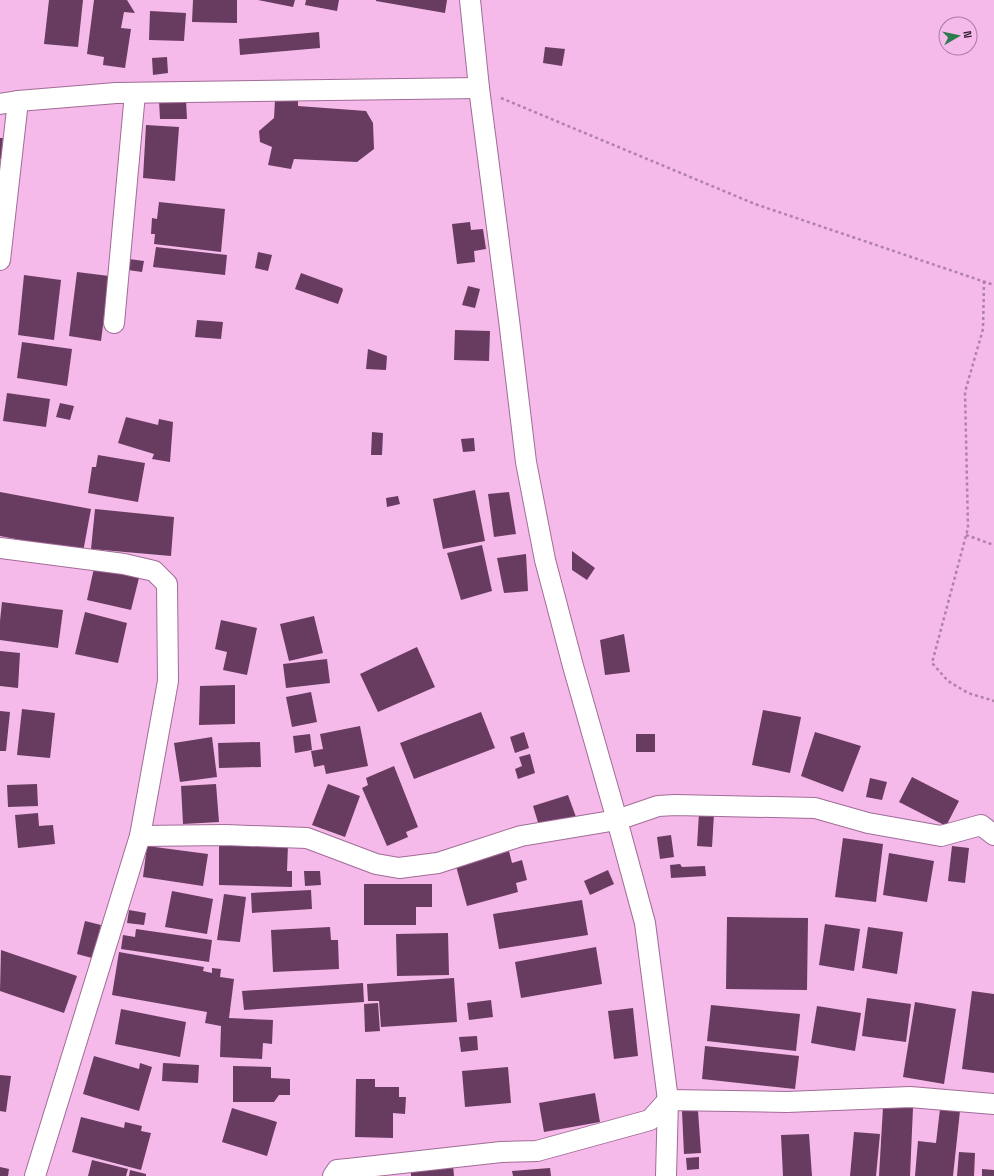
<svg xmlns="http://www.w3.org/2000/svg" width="994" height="1176" viewBox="0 0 994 1176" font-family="'Space Grotesk',sans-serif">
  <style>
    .building { fill: #683b61 }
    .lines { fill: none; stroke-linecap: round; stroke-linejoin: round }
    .minor-casing { stroke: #a16c97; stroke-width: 22 }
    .path { stroke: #af82a6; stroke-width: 2.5; stroke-dasharray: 3 3; stroke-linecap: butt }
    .minor { stroke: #fff; stroke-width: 20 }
  </style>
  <rect width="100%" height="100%" fill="#f5bae9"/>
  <g class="building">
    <path d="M49 0H83L78 47 44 44Z"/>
    <path d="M94 0H127L135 13 124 12 121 28 131 29 125 68 103 65 104 57 87 54Z"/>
    <path d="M193 0H237V23L192 22Z"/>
    <path d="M258 0H295L293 7Z"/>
    <path d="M306 0H339L337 11 305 5Z"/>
    <path d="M376 0H447L445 13 376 1Z"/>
    <path d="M150 11 186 13 184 41 149 40Z"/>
    <path d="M319 32 320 48 240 55 239 39Z"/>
    <path d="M545 47 565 49 562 66 543 63Z"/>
    <path d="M167 57 168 73 153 75 152 58Z"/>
    <path d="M159 100H186L187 119H160Z"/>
    <path d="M275 100H298V106L366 111 373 123 374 149 357 162 294 159 291 169 268 165 272 147 260 142 259 131 274 118Z"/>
    <path d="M146 125 179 127 175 181 143 178Z"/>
    <path d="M0 138H3L1 159H0Z"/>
    <path d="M159 202 225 209 221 252 154 244 155 234H151L152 218 157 219Z"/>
    <path d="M470 222 471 230 483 229 486 249 474 251 475 262 457 264 452 224Z"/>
    <path d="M156 247 227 255 225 275 153 267Z"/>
    <path d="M258 252 272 255 268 271 255 268Z"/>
    <path d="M129 259 144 261 142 272 128 270Z"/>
    <path d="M77 272 109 276 101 341 69 336Z"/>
    <path d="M301 273 342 288 343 290 338 304 295 289Z"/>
    <path d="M24 275 61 280 54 340 18 335Z"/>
    <path d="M468 286 480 289 475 308 462 305Z"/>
    <path d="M197 320 223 322 221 339 195 337Z"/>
    <path d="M455 330 490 331 489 361 454 360Z"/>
    <path d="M22 342 72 349 67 386 17 378Z"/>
    <path d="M368 349 387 356 386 370 366 369Z"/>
    <path d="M7 393 50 399 46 427 3 421Z"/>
    <path d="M60 403 74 406 70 420 56 417Z"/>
    <path d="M126 417 158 425 159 419 173 422 170 462 152 459 154 454 118 443Z"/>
    <path d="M372 432 383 433 382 455H371Z"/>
    <path d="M474 438 475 451 463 452 461 439Z"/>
    <path d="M98 455 145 463 138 502 88 493 92 467H96Z"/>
    <path d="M475 490 485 541 443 549 433 499Z"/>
    <path d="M0 492 91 509 83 552 0 536Z"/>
    <path d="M509 492 516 534 494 537 488 494Z"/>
    <path d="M398 496 400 504 387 507 386 498Z"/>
    <path d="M95 509 174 517 171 556 91 549Z"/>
    <path d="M482 545 492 591 461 600 447 553Z"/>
    <path d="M572 551 595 568 587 580 572 570Z"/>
    <path d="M526 554 528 591 504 593 497 558Z"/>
    <path d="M94 568 139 578 131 610 87 600Z"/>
    <path d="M2 602 63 610 58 648 0 640V621Z"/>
    <path d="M85 612 127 623 118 663 75 654Z"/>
    <path d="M314 616 323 653 289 661 280 624Z"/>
    <path d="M221 620 257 628 247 675 223 670 227 652 215 649Z"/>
    <path d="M624 634 630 672 605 675 600 640Z"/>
    <path d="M417 647 435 687 378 712 360 674Z"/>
    <path d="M0 651 20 653 18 688 0 686Z"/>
    <path d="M327 659 330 683 286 688 283 664Z"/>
    <path d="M235 685V724L199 725 200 686Z"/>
    <path d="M311 692 317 722 292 727 286 697Z"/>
    <path d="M22 709 55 713 50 758 17 755Z"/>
    <path d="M763 710 801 717 790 773 752 765Z"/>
    <path d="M0 711 10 712 6 751H0Z"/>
    <path d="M481 712 495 748 414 779 400 743Z"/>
    <path d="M360 726 368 766 326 774 324 765 314 767 311 751 323 749 320 734Z"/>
    <path d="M524 732 529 748 515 753 510 737Z"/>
    <path d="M815 732 861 746 843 792 801 776Z"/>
    <path d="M310 734 312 750 295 753 293 736Z"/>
    <rect x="636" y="734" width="19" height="18"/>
    <path d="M212 737 217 777 180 782 174 743Z"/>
    <path d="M260 742 261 767 219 768 218 743Z"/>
    <path d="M530 754 535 773 518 779 515 769 522 766 519 757Z"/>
    <path d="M394 766 418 827 406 832 408 837 387 846 362 788 368 785 366 778Z"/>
    <path d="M912 777 959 801 946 826 899 802Z"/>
    <path d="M870 778 887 782 882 800 866 797Z"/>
    <path d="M37 784 38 806 8 807 7 785Z"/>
    <path d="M216 784 219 822 183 824 181 786Z"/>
    <path d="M328 784 360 796 345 837 312 825Z"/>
    <path d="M568 795 576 817 540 829 533 806Z"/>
    <path d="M38 813 39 826 53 825 55 844 18 848 15 815Z"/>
    <path d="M699 813 714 814 712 847 697 846Z"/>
    <path d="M671 835 674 857 660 859 657 837Z"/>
    <path d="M843 838 883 844 876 902 835 897Z"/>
    <path d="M219 844 288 845 287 871H292V887L219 885Z"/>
    <path d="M147 846 208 854 203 886 143 877Z"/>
    <path d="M952 846 969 848 965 883 948 881Z"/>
    <path d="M509 851 512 863 522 860 527 880 516 883 518 892 467 906 456 866Z"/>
    <path d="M889 853 934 861 927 902 883 895Z"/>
    <path d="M680 864 682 867 705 866 706 876 671 878 670 865Z"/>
    <path d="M608 870 614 884 590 895 584 881Z"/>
    <path d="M304 871H320L321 885 305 886Z"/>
    <path d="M364 884H432V907H416V925H364Z"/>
    <path d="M311 890 312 909 252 913 251 893Z"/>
    <path d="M172 891 213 899 207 934 165 927Z"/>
    <path d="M224 894 246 897 240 942 217 940Z"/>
    <path d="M582 900 588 935 499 949 493 914Z"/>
    <path d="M129 910 146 913 144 925 127 923Z"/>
    <path d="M727 917 808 918 807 990 726 989Z"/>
    <path d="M85 921 101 925 92 958 77 954Z"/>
    <path d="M825 924 860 929 854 971 819 965Z"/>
    <path d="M330 927 331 940H338L339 969 273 972 271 930Z"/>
    <path d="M868 927 903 932 897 974 862 968Z"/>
    <path d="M136 929 212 940 209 962 121 949 123 935 135 937Z"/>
    <path d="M448 933 449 975 397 976 396 934Z"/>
    <path d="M596 947 602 984 521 998 515 962Z"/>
    <path d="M1 950 77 976 64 1013 0 991Z"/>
    <path d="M119 952 204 967 203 971 212 973V968L221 969 220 977 234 979 229 1018 273 1020 272 1044 263 1043 262 1059 220 1057 221 1026 205 1023 207 1012 112 995Z"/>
    <path d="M454 978 457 1022 381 1027 379 1001H368L367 984Z"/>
    <path d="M363 983 364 1002 244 1010 242 991Z"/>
    <path d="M972 991 994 994V1073L962 1069Z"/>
    <path d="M867 998 911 1004 906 1042 862 1036Z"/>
    <path d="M491 1000 493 1017 469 1020 467 1003Z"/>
    <path d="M915 1002 956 1009 944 1084 903 1077Z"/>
    <path d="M378 1003 380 1031 365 1032 364 1004Z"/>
    <path d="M711 1005 800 1014 796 1051 707 1041Z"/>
    <path d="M817 1006 861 1013 855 1051 811 1043Z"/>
    <path d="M633 1008 638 1056 614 1059 608 1011Z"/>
    <path d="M121 1009 186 1022 180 1057 115 1044Z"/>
    <path d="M477 1036 478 1050 461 1052 459 1037Z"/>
    <path d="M705 1046 799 1056 795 1089 702 1079Z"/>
    <path d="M94 1056 139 1069 140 1063 152 1067 139 1111 83 1094Z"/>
    <path d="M163 1063 199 1065 198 1083 162 1081Z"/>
    <path d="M233 1066 271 1067V1078L290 1079V1095H279L274 1102H233Z"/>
    <path d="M508 1067 511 1103 465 1107 462 1071Z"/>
    <path d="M0 1075 11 1076 6 1112 0 1111Z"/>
    <path d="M356 1079H375V1087H399V1097H406L405 1114 393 1113V1138L355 1137Z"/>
    <path d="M595 1093 600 1122 544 1132 539 1103Z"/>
    <path d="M883 1107 913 1108 910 1176H879Z"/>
    <path d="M232 1108 277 1122 267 1156 222 1142Z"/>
    <path d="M940 1109 960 1111 953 1176H915L918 1141 936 1143Z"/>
    <path d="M682 1111H698L701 1153 684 1154Z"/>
    <path d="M81 1117 124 1128 125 1122 142 1126 141 1131 151 1133 141 1170 72 1152Z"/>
    <path d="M854 1132 880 1134 876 1176H850Z"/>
    <path d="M809 1134 812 1176H783L781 1135Z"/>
    <path d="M959 1152 975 1153 974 1176H957Z"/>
    <path d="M699 1157V1169L687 1170 686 1158Z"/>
    <path d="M92 1160 128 1169 126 1176H88Z"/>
    <path d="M453 1165 454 1176H411V1168Z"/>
    <path d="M0 1167 9 1169 8 1176H0Z"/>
    <path d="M550 1168 551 1176H513L512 1171Z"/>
    <path d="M982 1169 994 1170V1176H982Z"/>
    <path d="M130 1170 146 1174V1176H129Z"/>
  </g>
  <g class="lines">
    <defs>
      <g id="minor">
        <path d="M470 0 479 88 509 320 526 462 545 560 573 666 617 820 645 923 668 1100 666 1176"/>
        <path d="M0 104 18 101 116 93 479 88"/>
        <path d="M0 260 18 101"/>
        <path d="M114 323 135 93"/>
        <path d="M0 548 124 564 154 571 167 584 168 681 140 836 35 1176"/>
        <path d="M140 836 225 835 307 838 376 864 399 868 438 863 521 836 617 820 658 806 675 805 815 808 868 823 941 836 981 825 994 835"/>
        <path d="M333 1176 337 1170 348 1169 501 1152 537 1151 650 1120 668 1100 787 1102 910 1097 994 1104"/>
      </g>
    </defs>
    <use href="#minor" class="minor-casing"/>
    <g class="path">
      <path d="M501 98 755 204 994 285"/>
      <path d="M984 281 983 329 965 392 968 528 932 663 948 681 968 693 994 701"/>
      <path d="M966 535 994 545"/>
    </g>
    <use href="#minor" class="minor"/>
  </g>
  <g transform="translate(958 36) rotate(81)"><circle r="19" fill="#f5bae9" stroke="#ab7ea2"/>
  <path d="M0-3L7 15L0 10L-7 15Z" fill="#2c7b4c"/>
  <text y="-6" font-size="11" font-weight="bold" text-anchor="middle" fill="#3b2537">N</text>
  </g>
</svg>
